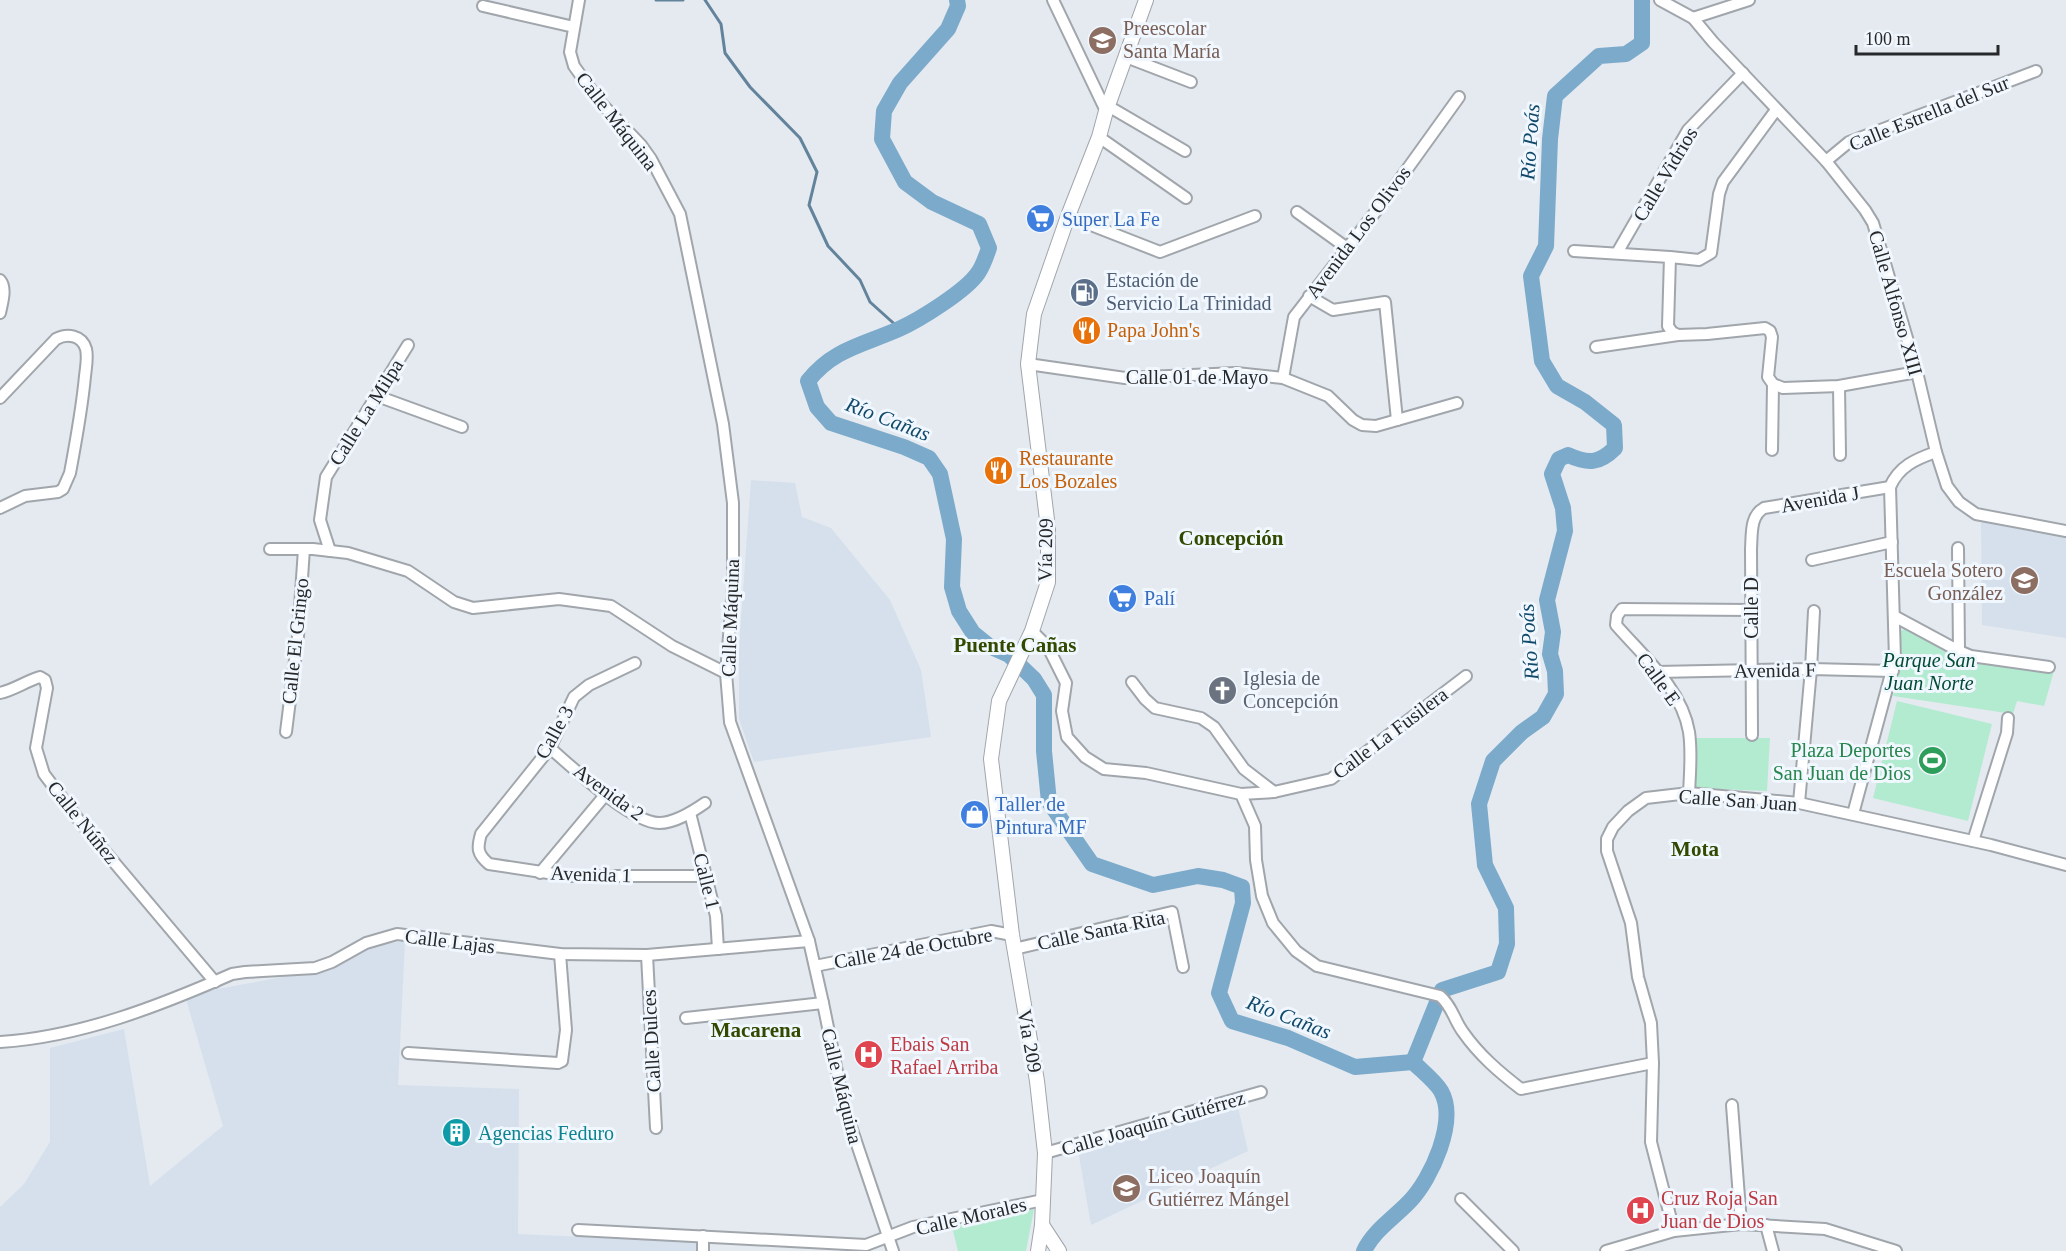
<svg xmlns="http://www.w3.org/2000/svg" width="2066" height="1251" viewBox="0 0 2066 1251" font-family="Georgia,serif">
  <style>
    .built { fill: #d5e0ec }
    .green { fill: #b3ebd0 }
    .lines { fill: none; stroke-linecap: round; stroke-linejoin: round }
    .stream { stroke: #62839b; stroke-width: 3 }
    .river { stroke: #7caacb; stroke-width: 16 }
    .minor-casing { stroke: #a1a6ac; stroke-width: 14 }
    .secondary-casing { stroke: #a1a6ac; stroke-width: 16 }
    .minor { stroke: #fff; stroke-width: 10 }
    .secondary { stroke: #fff; stroke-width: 14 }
    .labels { text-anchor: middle; stroke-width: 6; stroke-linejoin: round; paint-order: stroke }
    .education-label { font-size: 20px; fill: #785e54; stroke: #f1f7fe; text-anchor: start }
    .street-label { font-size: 20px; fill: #26282a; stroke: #f1f7fe }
    .shop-label { font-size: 20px; fill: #366cbe; stroke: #f1f7fe; text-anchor: start }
    .service-label { font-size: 20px; fill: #4e5e75; stroke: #f1f7fe; text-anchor: start }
    .food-label { font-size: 20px; fill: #c56008; stroke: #f1f7fe; text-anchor: start }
    .park-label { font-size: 20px; font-style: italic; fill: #004b33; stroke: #f1f7fe }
    .worship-label { font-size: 20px; fill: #5b616d; stroke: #f1f7fe; text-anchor: start }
    .leisure-label { font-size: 20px; fill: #27864d; stroke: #f1f7fe; text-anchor: end }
    .health-label { font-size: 20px; fill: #be3a42; stroke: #f1f7fe; text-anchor: start }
    .culture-label { font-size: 20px; fill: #0d838f; stroke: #f1f7fe; text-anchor: start }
    .water-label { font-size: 21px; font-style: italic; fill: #10496a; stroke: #f1f7fe }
    .neighbourhood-label { font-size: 21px; font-weight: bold; fill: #324a00; stroke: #f1f7fe }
  </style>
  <rect width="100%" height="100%" fill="#e4eaf0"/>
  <g class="built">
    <path d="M751 480 795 483 802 517 831 528 890 600 921 670 931 737 754 762 739 719V647Z"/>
    <path d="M1981 521 2066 537V638L1982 625Z"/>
    <path d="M405 941 398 1085 519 1089 518 1234 699 1242 698 1251H0V1207L24 1184 50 1142V1048L124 1029 150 1186 223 1126 186 999 212 990 327 969 361 948Z"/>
    <path d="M1237 1103 1248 1151 1091 1225 1078 1150Z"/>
  </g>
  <g class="green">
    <path d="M1904 629H1909L1981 661 2054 671 2044 706 2017 701 2013 714 1893 696 1902 653 1900 632Z"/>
    <path d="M1897 701 1992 724 1968 821 1873 798Z"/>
    <path d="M1694 738H1770L1767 791 1694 788Z"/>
    <path d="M1034 1209 1026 1251H958L952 1227Z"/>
  </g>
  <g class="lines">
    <g class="stream">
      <path d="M656 0H683"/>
      <path d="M705 0 721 24 725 53 750 87 800 138 817 172 809 205 828 246 860 280 870 302 900 329"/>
    </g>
    <g class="river">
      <path d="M957 0 958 6 948 29 900 83 884 111 882 139 905 182 932 202 979 224 989 248C986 257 983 266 978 273 966 291 919 320 899 329 863 345 833 349 808 381L817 407 831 423 904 447 929 458 940 474 954 539 952 587 959 611 973 633 989 646 1009 655 1034 679 1044 695V751L1049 802 1092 864 1153 885 1198 876 1223 880 1242 887 1243 903 1219 993 1232 1021 1288 1038 1355 1067 1413 1062"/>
      <path d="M1413 1062 1442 990 1498 972 1507 944 1506 908 1485 865 1479 804 1493 761 1522 732 1543 717 1556 694 1555 671 1550 654 1553 632 1547 600 1565 531 1563 508 1552 474 1559 459 1568 455C1588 464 1599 464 1615 448L1614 425 1585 402 1557 386 1542 361 1531 276 1546 246 1550 139 1555 96 1599 56 1626 54 1642 43V0"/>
      <path d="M1364 1251C1373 1231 1395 1217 1410 1201 1431 1179 1458 1121 1441 1091 1435 1081 1422 1071 1413 1062"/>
    </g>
    <defs>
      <g id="minor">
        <path d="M579 0 570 52 574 66 600 102 641 145 651 159 680 214 723 424 733 503V587L726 673 730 722 809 941 823 1003 844 1106 893 1251"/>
        <path d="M1053 0 1106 111"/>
        <path d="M1660 0 1693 18 1713 42 1826 161 1865 210 1873 223 1917 372 1936 452 1947 486 1959 502 1976 514 2066 531"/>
        <path d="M483 6 574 27"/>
        <path d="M1693 18 1749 0"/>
        <path d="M1126 57 1191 82"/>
        <path d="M1108 106 1185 151"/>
        <path d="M1099 137 1186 198"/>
        <path d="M1826 161 1849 142 2036 71"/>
        <path d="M1297 212 1347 248"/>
        <path d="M1068 216 1160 252 1255 216"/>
        <path d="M1574 251 1670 257 1668 326 1672 332 1678 335"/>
        <path d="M1617 253 1688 130 1743 73"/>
        <path d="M1670 257 1699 260 1711 253 1719 194 1723 182 1776 110"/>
        <path d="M0 280C7 288 2 303 0 313"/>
        <path d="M1309 296 1333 310 1385 302 1397 420"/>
        <path d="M1596 347 1678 335 1707 334 1765 328 1770 331 1772 337 1768 377 1773 384 1783 388 1839 386 1917 372"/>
        <path d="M1028 364 1125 378 1236 373 1283 378 1328 396 1353 420 1362 425 1376 426 1457 403"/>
        <path d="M1283 378 1294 317 1390 193 1459 97"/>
        <path d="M1839 386 1840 455"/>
        <path d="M377 396 462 427"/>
        <path d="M0 398 56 339C67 333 82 335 86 349 88 357 86 368 85 376 82 409 76 441 70 473L63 489 58 492 25 496 0 508"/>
        <path d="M1772 450 1773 384"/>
        <path d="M1958 548 1959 651"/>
        <path d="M270 549H313L348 553 408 571 454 602 473 608 559 599 611 606 672 646 726 673"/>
        <path d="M330 551 320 520 326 477 408 345"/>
        <path d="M1812 560 1892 542"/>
        <path d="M1894 616 1959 651 1971 656 2049 667"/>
        <path d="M1032 631 1048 647 1066 683 1062 711 1067 737 1085 757 1104 769 1146 773 1241 794 1274 792 1331 779 1466 676"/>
        <path d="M635 663 589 685 574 697 550 748 481 834C477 848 477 854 489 864L568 876H706"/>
        <path d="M1657 672 1811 669 1893 671"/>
        <path d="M1132 682 1145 699 1155 708 1201 718 1214 727 1244 769 1274 792"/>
        <path d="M0 693C14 690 26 681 40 677L45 680 47 688 36 748 44 774 81 823 215 982"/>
        <path d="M286 732 298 636 304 549"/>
        <path d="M1752 735 1751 549C1752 534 1750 516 1764 508L1890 487"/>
        <path d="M550 748C572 767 631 823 659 823 675 823 692 812 705 803"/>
        <path d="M1689 793C1690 773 1692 752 1689 732 1682 689 1643 656 1616 625L1617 616 1622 609 1751 610"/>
        <path d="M1241 794 1255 826 1256 860 1262 896 1273 923 1296 951 1317 966 1440 996C1452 1006 1454 1020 1463 1032 1479 1055 1499 1072 1521 1089L1653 1063"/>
        <path d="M1799 803 1811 669 1814 611"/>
        <path d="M690 813 716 916 718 949"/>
        <path d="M1853 814 1895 659 1890 487C1899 466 1916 459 1936 452"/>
        <path d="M1973 841 2007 733 2008 718"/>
        <path d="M540 873 606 794"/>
        <path d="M1014 949 1172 912 1183 967"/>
        <path d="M647 955 656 1128"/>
        <path d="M815 966 991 931 1012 935"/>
        <path d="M686 1018 823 1003"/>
        <path d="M0 1042C80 1037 159 1006 232 974L245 972 315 968 332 962 366 943 397 934 560 954 647 955 809 941"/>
        <path d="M408 1053 558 1063 562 1061 566 1030 560 954"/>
        <path d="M1732 1105 1741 1224"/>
        <path d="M1045 1153 1261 1092"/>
        <path d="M1461 1199 1513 1251"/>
        <path d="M1766 1225 1773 1251"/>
        <path d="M578 1230 866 1245 913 1227 1043 1200"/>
        <path d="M1674 1231 1651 1142 1653 1063 1651 1023 1638 977 1631 923 1607 851V839L1613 827 1628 811 1646 798 1689 793 1799 803 1991 845 2066 865"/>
        <path d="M703 1236V1251"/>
        <path d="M1606 1251 1674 1231 1741 1224 1825 1229 1896 1251"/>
      </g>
      <g id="secondary">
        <path d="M1042 1225 1059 1251"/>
        <path d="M1038 1251 1042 1225 1045 1153 1037 1081 1012 935 991 759 999 701 1032 631 1048 582V528L1028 364 1034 314 1068 216 1099 137 1106 111 1146 0"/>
      </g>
    </defs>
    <use href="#minor" class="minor-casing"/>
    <use href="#secondary" class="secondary-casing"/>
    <use href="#minor" class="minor"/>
    <use href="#secondary" class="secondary"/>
  </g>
  <defs>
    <symbol id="school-disc" viewBox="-11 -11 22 22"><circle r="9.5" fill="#8d6e63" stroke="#f1f7fe"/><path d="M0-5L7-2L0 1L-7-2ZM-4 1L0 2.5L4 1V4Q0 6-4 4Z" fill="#fff"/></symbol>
    <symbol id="supermarket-disc" viewBox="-11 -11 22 22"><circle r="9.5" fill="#3f7fe0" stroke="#f1f7fe"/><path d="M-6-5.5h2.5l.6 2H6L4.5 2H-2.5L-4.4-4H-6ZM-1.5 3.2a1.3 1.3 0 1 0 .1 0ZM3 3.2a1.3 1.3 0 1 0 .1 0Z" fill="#fff"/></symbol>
    <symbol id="fuel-disc" viewBox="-11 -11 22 22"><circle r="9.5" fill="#5c6f8a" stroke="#f1f7fe"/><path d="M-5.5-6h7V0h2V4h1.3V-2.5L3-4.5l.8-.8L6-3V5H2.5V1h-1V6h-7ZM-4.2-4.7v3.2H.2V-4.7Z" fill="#fff"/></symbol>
    <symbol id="restaurant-disc" viewBox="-11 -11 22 22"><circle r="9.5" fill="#e8710a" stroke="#f1f7fe"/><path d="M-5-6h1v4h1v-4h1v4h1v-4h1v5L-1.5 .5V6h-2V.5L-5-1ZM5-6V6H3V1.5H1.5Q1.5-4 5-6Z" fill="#fff"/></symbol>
    <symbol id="church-disc" viewBox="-11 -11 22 22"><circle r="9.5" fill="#6b7280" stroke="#f1f7fe"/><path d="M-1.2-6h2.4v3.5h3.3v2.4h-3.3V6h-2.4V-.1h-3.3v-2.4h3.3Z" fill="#fff"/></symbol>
    <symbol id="stadium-disc" viewBox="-11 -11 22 22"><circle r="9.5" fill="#2e9e5b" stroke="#f1f7fe"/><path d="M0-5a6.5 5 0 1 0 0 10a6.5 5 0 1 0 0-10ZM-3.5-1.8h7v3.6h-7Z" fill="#fff"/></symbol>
    <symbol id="shop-disc" viewBox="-11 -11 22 22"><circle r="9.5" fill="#3f7fe0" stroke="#f1f7fe"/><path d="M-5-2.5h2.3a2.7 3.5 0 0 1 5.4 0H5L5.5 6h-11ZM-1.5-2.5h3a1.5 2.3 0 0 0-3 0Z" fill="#fff"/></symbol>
    <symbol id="hospital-disc" viewBox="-11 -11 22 22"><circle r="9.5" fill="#e0444e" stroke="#f1f7fe"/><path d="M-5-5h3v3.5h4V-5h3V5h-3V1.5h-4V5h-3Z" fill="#fff"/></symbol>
    <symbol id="building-disc" viewBox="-11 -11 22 22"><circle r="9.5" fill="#0f9aa8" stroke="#f1f7fe"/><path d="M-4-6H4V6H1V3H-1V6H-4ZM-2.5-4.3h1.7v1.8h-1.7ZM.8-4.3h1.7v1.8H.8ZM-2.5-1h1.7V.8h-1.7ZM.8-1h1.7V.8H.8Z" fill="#fff"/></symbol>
  </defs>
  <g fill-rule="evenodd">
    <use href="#school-disc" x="1086" y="24" width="33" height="33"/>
    <use href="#supermarket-disc" x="1024" y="202" width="33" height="33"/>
    <use href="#fuel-disc" x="1068" y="276" width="33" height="33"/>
    <use href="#restaurant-disc" x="1070" y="314" width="33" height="33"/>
    <use href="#restaurant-disc" x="982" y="454" width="33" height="33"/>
    <use href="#school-disc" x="2008" y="564" width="33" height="33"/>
    <use href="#supermarket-disc" x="1106" y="582" width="33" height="33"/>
    <use href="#church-disc" x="1206" y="674" width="33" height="33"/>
    <use href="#stadium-disc" x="1916" y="744" width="33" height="33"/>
    <use href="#shop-disc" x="958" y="798" width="33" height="33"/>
    <use href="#hospital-disc" x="852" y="1038" width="33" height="33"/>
    <use href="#building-disc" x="440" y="1116" width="33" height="33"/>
    <use href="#school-disc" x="1110" y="1172" width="33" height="33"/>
    <use href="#hospital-disc" x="1624" y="1194" width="33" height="33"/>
  </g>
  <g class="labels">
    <g class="education-label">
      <text x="1123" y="35">Preescolar<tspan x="1123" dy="23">Santa María</tspan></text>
      <text x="2003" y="577" text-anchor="end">Escuela Sotero<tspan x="2003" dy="23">González</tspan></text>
      <text x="1148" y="1183">Liceo Joaquín<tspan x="1148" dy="23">Gutiérrez Mángel</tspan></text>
    </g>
    <g class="street-label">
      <text transform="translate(1929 113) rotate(-22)" y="7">Calle Estrella del Sur</text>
      <text transform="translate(617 121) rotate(52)" y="7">Calle Máquina</text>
      <text transform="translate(1665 174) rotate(-59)" y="7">Calle Vidrios</text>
      <text transform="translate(1358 232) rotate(-53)" y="7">Avenida Los Olivos</text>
      <text transform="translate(1896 303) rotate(74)" y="7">Calle Alfonso XIII</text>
      <text x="1197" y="384">Calle 01 de Mayo</text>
      <text transform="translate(366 412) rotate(-58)" y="7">Calle La Milpa</text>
      <text transform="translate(1820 499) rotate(-10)" y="7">Avenida J</text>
      <text transform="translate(1045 550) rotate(-89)" y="7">Vía 209</text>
      <text transform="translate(1751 608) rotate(-90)" y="7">Calle D</text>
      <text transform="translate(730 618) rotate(-88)" y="7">Calle Máquina</text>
      <text transform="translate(295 641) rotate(-84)" y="7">Calle El Gringo</text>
      <text transform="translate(1775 670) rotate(-1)" y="7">Avenida F</text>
      <text transform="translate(1659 679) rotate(54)" y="7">Calle E</text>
      <text transform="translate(554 732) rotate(-61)" y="7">Calle 3</text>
      <text transform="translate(1390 733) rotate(-37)" y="7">Calle La Fusilera</text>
      <text transform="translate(609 792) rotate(36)" y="7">Avenida 2</text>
      <text transform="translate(1738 800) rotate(4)" y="7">Calle San Juan</text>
      <text transform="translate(83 822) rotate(51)" y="7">Calle Núñez</text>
      <text transform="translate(591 874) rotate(2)" y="7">Avenida 1</text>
      <text transform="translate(707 881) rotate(76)" y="7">Calle 1</text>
      <text transform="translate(1101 930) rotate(-12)" y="7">Calle Santa Rita</text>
      <text transform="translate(450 941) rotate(7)" y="7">Calle Lajas</text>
      <text transform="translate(913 948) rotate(-10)" y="7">Calle 24 de Octubre</text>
      <text transform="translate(651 1041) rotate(-93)" y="7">Calle Dulces</text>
      <text transform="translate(1030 1041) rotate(80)" y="7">Vía 209</text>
      <text transform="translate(842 1086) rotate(76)" y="7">Calle Máquina</text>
      <text transform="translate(1153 1123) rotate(-16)" y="7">Calle Joaquín Gutiérrez</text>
      <text transform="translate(971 1216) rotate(-13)" y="7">Calle Morales</text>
    </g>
    <g class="shop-label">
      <text x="1062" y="226">Super La Fe</text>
      <text x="1144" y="605">Palí</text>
      <text x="995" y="811">Taller de<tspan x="995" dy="23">Pintura MF</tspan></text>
    </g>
    <g class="service-label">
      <text x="1106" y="287">Estación de<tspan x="1106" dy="23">Servicio La Trinidad</tspan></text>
    </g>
    <g class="food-label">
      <text x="1107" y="337">Papa John's</text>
      <text x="1019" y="465">Restaurante<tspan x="1019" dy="23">Los Bozales</tspan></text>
    </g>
    <g class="park-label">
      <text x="1929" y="667">Parque San<tspan x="1929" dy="23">Juan Norte</tspan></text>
    </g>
    <g class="worship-label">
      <text x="1243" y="685">Iglesia de<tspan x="1243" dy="23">Concepción</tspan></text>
    </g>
    <g class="leisure-label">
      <text x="1911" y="757">Plaza Deportes<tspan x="1911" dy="23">San Juan de Dios</tspan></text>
    </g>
    <g class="health-label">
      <text x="890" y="1051">Ebais San<tspan x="890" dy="23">Rafael Arriba</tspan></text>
      <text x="1661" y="1205">Cruz Roja San<tspan x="1661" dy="23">Juan de Dios</tspan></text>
    </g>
    <g class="culture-label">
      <text x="478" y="1140">Agencias Feduro</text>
    </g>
    <g class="water-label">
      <text transform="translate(1530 142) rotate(-86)" y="7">Río Poás</text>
      <text transform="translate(888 419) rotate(21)" y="7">Río Cañas</text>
      <text transform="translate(1529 642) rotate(-94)" y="7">Río Poás</text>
      <text transform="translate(1289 1017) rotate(21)" y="7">Río Cañas</text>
    </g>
    <g class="neighbourhood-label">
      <text x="1231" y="545">Concepción</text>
      <text x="1015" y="652">Puente Cañas</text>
      <text x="1695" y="856">Mota</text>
      <text x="756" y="1037">Macarena</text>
    </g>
  </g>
  <path d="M1856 45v9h142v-9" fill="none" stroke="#26282a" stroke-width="3"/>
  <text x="1865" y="45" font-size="18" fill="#26282a" stroke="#f1f7fe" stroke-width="4.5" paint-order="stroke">100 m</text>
</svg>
